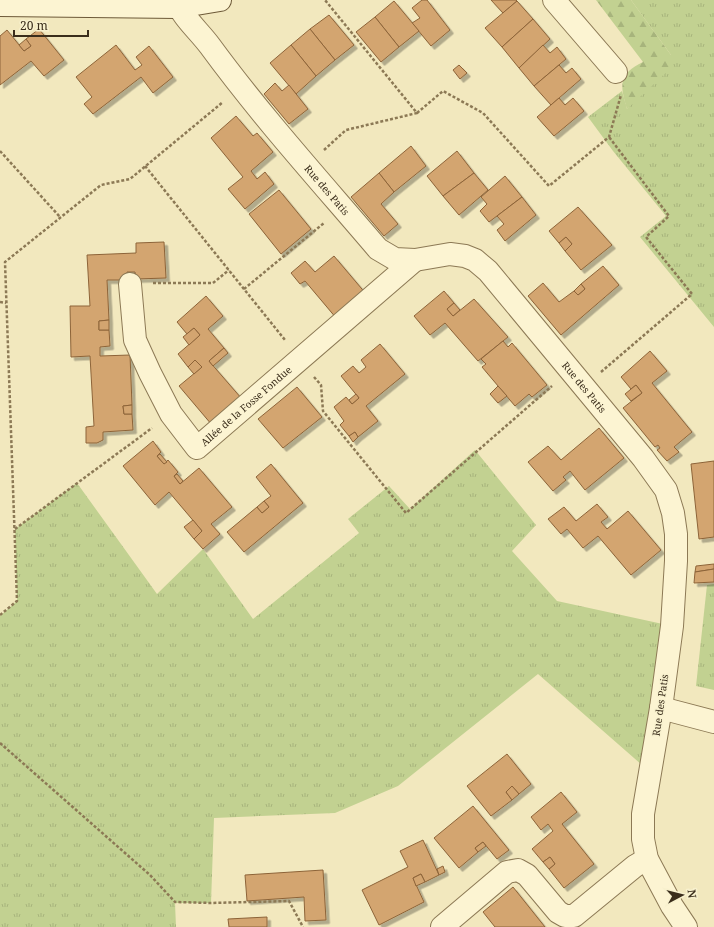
<svg xmlns="http://www.w3.org/2000/svg" width="714" height="927" viewBox="0 0 714 927" font-family="'Noto Serif',serif">
  <style>
    .grass { fill: url(#grass-tufts) }
    .forest { fill: url(#forest-firs) }
    .building { fill: #d3a570; stroke: #8d6439; filter: url(#shadow) }
    .lines { fill: none; stroke-linecap: round; stroke-linejoin: round }
    .street-casing { stroke: #8c7955; stroke-width: 24 }
    .secondary-casing { stroke: #6d5938; stroke-width: 24 }
    .path { stroke: #8c7955; stroke-width: 2.5; stroke-dasharray: 3 2; stroke-linecap: butt }
    .street { stroke: #fcf4d2; stroke-width: 22 }
    .secondary { stroke: #fcf4d2; stroke-width: 22 }
    .labels { text-anchor: middle; stroke-width: 3; stroke-linejoin: round; paint-order: stroke }
    .street-label { font-size: 10px; fill: #3a2d1b; stroke: #f8f1ce }
  </style>
  <defs>
    <pattern id="grass-tufts" width="24" height="20" patternUnits="userSpaceOnUse"><rect width="24" height="20" fill="#c2d191"/><path d="M3 7l-1-3M5 7V3M7 7l1-3M15 17l-1-3M17 17v-4M19 17l1-3" fill="none" stroke="#a7b47c"/></pattern>
    <pattern id="forest-firs" width="22" height="20" patternUnits="userSpaceOnUse"><rect width="22" height="20" fill="#c2d191"/><path d="M5 1l3.5 6h-7zM16 11l3.5 6h-7z" fill="#a7b47c"/></pattern>
    <filter id="shadow"><feDropShadow dx="3.5" dy="3.5" stdDeviation="0" flood-color="#0004"/></filter>
  </defs>
  <rect width="100%" height="100%" fill="#f2e8be"/>
  <g class="grass">
    <path d="M631 0H714V327L640 237 666 216 613 151 588 117 622 91 627 109 671 55Z"/>
    <path d="M475 450 536 525 512 551 557 601 672 626 650 772 538 674 398 786 335 813 214 818 211 903H175L176 927H0V616L17 601 15 529 77 483 157 594 203 549 253 619 359 533 348 519 389 486 410 509Z"/>
    <path d="M714 584V690L696 686 707 585Z"/>
  </g>
  <path class="forest" d="M596 0H631L671 55 673 66 627 109C620 85 618 74 643 62Z"/>
  <g class="building">
    <path d="M422 0H427L450 30 431 46 412 23 420 18 412 8Z"/>
    <path d="M491 0H516L517 1 503 13Z"/>
    <path d="M394 1 419 31 399 47 375 17Z"/>
    <path d="M517 1 533 19 502 47 485 28Z"/>
    <path d="M329 15 354 45 335 60 310 29Z"/>
    <path d="M375 17 399 47 381 62 356 32Z"/>
    <path d="M533 19 550 39 519 68 502 47Z"/>
    <path d="M39 29 64 60 44 76 31 61 0 85V36L7 30 24 51 31 46 26 39Z"/>
    <path d="M310 29 335 60 316 76 291 45Z"/>
    <path d="M26 39 31 46 24 51 19 45Z"/>
    <path d="M116 45 135 70 142 65 136 57 149 46 173 77 153 93 141 77 93 114 84 104 92 97 76 77Z"/>
    <path d="M291 45 316 76 296 94 270 63Z"/>
    <path d="M543 45 550 53 557 47 566 59 534 86 519 68Z"/>
    <path d="M459 65 467 73 460 79 453 70Z"/>
    <path d="M559 65 566 73 572 68 581 79 551 105 534 86Z"/>
    <path d="M275 83 282 91 289 85 308 109 289 124 264 94Z"/>
    <path d="M559 98 565 105 573 98 584 111 554 136 537 117Z"/>
    <path d="M236 116 253 136 257 133 273 152 251 171 257 179 265 172 274 184 245 209 228 189 243 177 211 138Z"/>
    <path d="M411 146 426 166 394 192 379 173Z"/>
    <path d="M457 151 474 173 443 196 427 176Z"/>
    <path d="M379 173 394 192 381 204 398 224 384 236 351 197Z"/>
    <path d="M474 173 488 190 459 215 443 196Z"/>
    <path d="M505 176 522 197 489 222 480 211 487 204 481 197Z"/>
    <path d="M279 190 311 229 281 254 249 214Z"/>
    <path d="M522 197 536 215 505 241 497 230 504 224 497 216Z"/>
    <path d="M578 207 612 245 581 270 565 251 572 244 566 237 559 243 549 231Z"/>
    <path d="M566 237 572 244 565 251 559 243Z"/>
    <path d="M164 242 166 278 136 279 135 272H127V280H107L109 320 99 321V330H109L110 346 100 347V356L130 355 132 405 123 406 124 414H132L133 430 103 432V440L97 443H86V427L94 426 90 356 71 357 70 306H90L87 255 136 253V243Z"/>
    <path d="M334 256 367 295 337 319 305 281 300 284 291 273 305 261 315 272Z"/>
    <path d="M603 266 619 285 561 335 528 296 543 283 559 302 574 291 578 295 585 289 581 284Z"/>
    <path d="M581 284 585 289 578 295 574 291Z"/>
    <path d="M444 291 454 303 447 309 453 316 474 299 508 337 478 361 445 323 430 335 414 316Z"/>
    <path d="M206 296 223 316 208 329 224 348 209 361 242 399 212 425 179 386 202 367 195 360 188 367 178 354 200 335 194 328 187 334 177 322Z"/>
    <path d="M454 303 460 310 453 316 447 309Z"/>
    <path d="M109 320V330H99V321Z"/>
    <path d="M194 328 200 335 189 345 183 337Z"/>
    <path d="M503 341 508 347 512 343 547 385 532 397 529 394 515 406 482 367 486 364 481 359Z"/>
    <path d="M380 344 405 374 366 406 378 421 358 437 355 432 349 436 340 425 344 421 334 407 346 397 352 404 359 398 341 376 353 366 359 373 366 367 361 360Z"/>
    <path d="M224 348 228 353 213 366 209 361Z"/>
    <path d="M650 351 667 371 652 383 692 432 674 447 679 452 667 461 657 450 660 448 658 445 655 447 623 408 642 393 636 385 631 389 621 377Z"/>
    <path d="M195 360 202 367 194 374 188 367Z"/>
    <path d="M636 385 642 393 631 401 625 394Z"/>
    <path d="M498 386 507 396 498 403 490 394Z"/>
    <path d="M297 387 322 417 283 448 258 419Z"/>
    <path d="M356 394 359 398 352 404 349 400Z"/>
    <path d="M132 405V414H124L123 406Z"/>
    <path d="M599 428 624 458 585 490 570 471 563 477 566 480 553 491 528 462 548 446 561 460Z"/>
    <path d="M355 432 358 437 353 442 349 436Z"/>
    <path d="M153 441 161 452 157 456 164 464 168 460 178 472 174 476 180 484 199 468 232 507 211 524 220 534 203 549 194 539 202 531 169 492 155 505 123 466Z"/>
    <path d="M160 454 167 462 164 464 157 456Z"/>
    <path d="M714 461V537L699 539 691 464Z"/>
    <path d="M271 464 303 503 244 552 227 532 257 507 262 513 269 507 264 501 271 496 256 477Z"/>
    <path d="M177 474 183 481 180 484 174 476Z"/>
    <path d="M264 501 269 507 262 513 257 507Z"/>
    <path d="M597 504 608 517 601 522 607 529 628 511 661 550 631 575 598 536 583 548 567 529 561 534 548 519 564 507 576 521Z"/>
    <path d="M193 520 202 531 194 539 184 527Z"/>
    <path d="M714 564V569L695 572 696 566Z"/>
    <path d="M714 569V582L694 583 695 572Z"/>
    <path d="M507 754 531 784 519 794 512 786 506 792 512 800 491 816 467 786Z"/>
    <path d="M512 786 519 794 512 800 506 792Z"/>
    <path d="M561 792 577 812 562 824 594 864 564 888 549 869 555 864 550 857 543 862 532 849 553 831 548 824 541 830 531 817Z"/>
    <path d="M473 806 509 850 497 859 483 842 475 848 478 852 459 868 434 838Z"/>
    <path d="M423 840 439 875 425 882 421 874 413 878 424 902 379 925 362 890 408 867 400 851Z"/>
    <path d="M483 842 486 846 478 852 475 848Z"/>
    <path d="M550 857 555 864 549 869 543 862Z"/>
    <path d="M443 866 445 872 439 875 437 869Z"/>
    <path d="M323 870 326 920 305 921 304 897 247 901 245 875Z"/>
    <path d="M421 874 425 882 416 886 413 878Z"/>
    <path d="M513 887 545 927H495L483 912Z"/>
    <path d="M267 917V927H229L228 919Z"/>
  </g>
  <g class="lines">
    <defs>
      <g id="street">
        <path id="s1" d="M176 0C182 17 199 31 210 46 262 117 321 182 378 249L395 259 415 260 450 254 465 256 475 260 488 271 643 458 666 490 673 513 676 534V561L672 626 661 708 643 814V839L647 859 672 906 686 927"/>
        <path d="M554 0 616 72"/>
        <path id="s2" d="M130 284 135 340 150 373 171 414 197 448 415 260"/>
        <path d="M661 708 714 722"/>
        <path d="M442 927 507 872 518 870 527 875 558 912 565 916H574L635 866 647 859"/>
      </g>
      <path id="secondary" d="M0 5 178 7 220 0"/>
    </defs>
    <use href="#street" class="street-casing"/>
    <use href="#secondary" class="secondary-casing"/>
    <g class="path">
      <path d="M417 113 443 91 483 113 549 186 609 137 621 95"/>
      <path d="M324 150 346 130 417 113 325 0"/>
      <path d="M0 151 60 217"/>
      <path d="M145 166 285 340"/>
      <path d="M153 283H213L229 270"/>
      <path d="M244 289 324 223"/>
      <path d="M0 302 6 303"/>
      <path d="M601 372 692 294 646 237 669 216 609 137"/>
      <path d="M314 377 321 385 323 411 406 513 552 386"/>
      <path d="M15 529 152 428"/>
      <path d="M0 615 17 601 5 262 101 185 130 179 223 102"/>
      <path d="M0 743 150 875 175 902 211 903 289 901 303 927"/>
    </g>
    <use href="#street" class="street"/>
    <use href="#secondary" class="secondary"/>
  </g>
  <g class="labels">
    <g class="street-label">
      <text dy="4" stroke="none"><textPath href="#s1" startOffset="243">Rue des Patis</textPath></text>
      <text dy="4" stroke="none"><textPath href="#s1" startOffset="590">Rue des Patis</textPath></text>
      <text dy="4" stroke="none"><textPath href="#s2" startOffset="246">Allée de la Fosse Fondue</textPath></text>
      <text transform="translate(660 705) rotate(-82)" y="4">Rue des Patis</text>
    </g>
  </g>
  <g transform="translate(682 895) rotate(83)" stroke="#f8f1ce" stroke-width="3" paint-order="stroke">
  <path d="M0-3L7 15L0 10L-7 15Z" fill="#3a2d1b"/>
  <text y="-6" font-size="11" font-weight="bold" text-anchor="middle" fill="#3a2d1b">N</text>
  </g>
  <path d="M14 30v6h74v-6" fill="none" stroke="#3a2d1b" stroke-width="2"/>
  <text x="20" y="30" font-size="12" fill="#3a2d1b" stroke="#f8f1ce" stroke-width="3" paint-order="stroke">20 m</text>
</svg>
